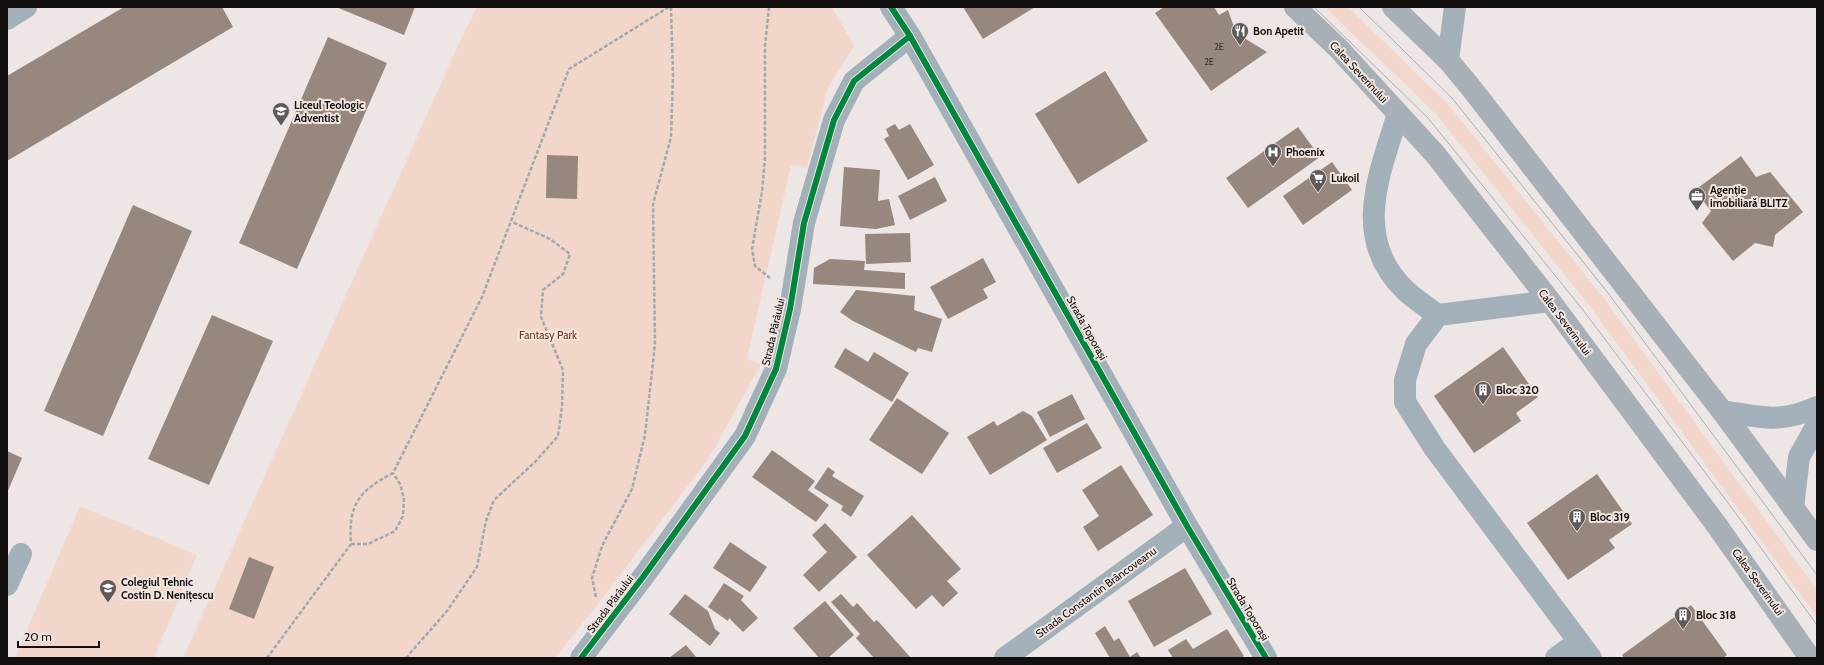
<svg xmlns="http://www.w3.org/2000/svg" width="1824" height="665" viewBox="0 0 1824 665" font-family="Cabin,sans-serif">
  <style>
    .green { fill: #f3d6ca }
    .building { fill: #97877f }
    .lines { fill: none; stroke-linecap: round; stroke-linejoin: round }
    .path { stroke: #a0a9ae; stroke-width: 2.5; stroke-dasharray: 4 2; stroke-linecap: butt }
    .minor { stroke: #a2b0b9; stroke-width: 22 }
    .major { stroke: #a6b0b6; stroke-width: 22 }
    .tram { stroke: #acafb4; stroke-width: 1 }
    .cycleway-casing { stroke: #f1e5e0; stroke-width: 8 }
    .cycleway { stroke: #00873e; stroke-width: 6 }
    .labels { text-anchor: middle; stroke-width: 4; stroke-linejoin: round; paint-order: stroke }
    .number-label { font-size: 9px; fill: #342d2a }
    .poi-label { font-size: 11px; font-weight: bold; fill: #130f0e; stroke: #f1e5e0; text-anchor: start }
    .street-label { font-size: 11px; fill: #130f0e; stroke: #f1e5e0 }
    .park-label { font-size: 11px; fill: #733617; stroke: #f1e5e0 }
  </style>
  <rect width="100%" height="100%" fill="#ede6e4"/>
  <g class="green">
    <path d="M477 7H832L854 46 828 88 807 167 791 165 747 359 761 364 709 458 598 604 555 658H183L460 41Z"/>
    <path d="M1325 7H1348L1447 103 1602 296 1817 590V617L1589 305 1435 113Z"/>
    <path d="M80 506 197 555 154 658H15Z"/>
  </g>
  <g class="building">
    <path d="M124 7H222L233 27 7 161V76Z"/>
    <path d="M336 7H415L404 35Z"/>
    <path d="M963 7H1035L983 39Z"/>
    <path d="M1164 7H1214L1219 15 1228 10 1236 33 1267 52 1211 91 1155 13Z"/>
    <path d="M328 37 387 63 297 269 239 243Z"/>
    <path d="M1105 71 1148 141 1078 184 1035 114Z"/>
    <path d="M895 124 899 130 910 124 934 165 908 180 884 139 889 136 886 129Z"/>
    <path d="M1298 127 1320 157 1248 208 1226 178Z"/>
    <path d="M547 155 578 156 577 199 546 198Z"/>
    <path d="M1741 156 1756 177 1770 172 1803 212 1775 235 1773 247 1755 243 1733 261 1702 223 1711 211 1695 190Z"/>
    <path d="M1332 162 1352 190 1303 225 1283 196Z"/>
    <path d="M844 167 880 170 878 201 889 199 895 225 876 229 840 226Z"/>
    <path d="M935 177 947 201 910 220 898 196Z"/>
    <path d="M133 205 192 231 103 436 44 411Z"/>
    <path d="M910 233 911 262 866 264 865 234Z"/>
    <path d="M983 258 996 282 983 289 988 298 948 319 930 287Z"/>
    <path d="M830 259 865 261 864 270 905 273V289L813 284 814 268Z"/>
    <path d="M856 290 915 296 914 310 942 319 932 352 918 348 916 352 853 321 840 312Z"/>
    <path d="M212 315 273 341 209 485 148 459Z"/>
    <path d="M1503 347 1538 397 1516 413 1521 421 1474 453 1434 396Z"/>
    <path d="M845 348 868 362 874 352 909 373 892 402 834 367Z"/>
    <path d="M1072 394 1085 419 1050 437 1037 412Z"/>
    <path d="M897 398 949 433 922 474 869 440Z"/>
    <path d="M1023 411 1032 416 1047 440 990 475 967 437 994 421 997 426Z"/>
    <path d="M1087 423 1102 448 1057 473 1043 448Z"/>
    <path d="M772 450 815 481 808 490 829 505 816 522 752 477Z"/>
    <path d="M7 451 22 458 7 493Z"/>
    <path d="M1121 465 1153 515 1098 551 1083 527 1099 516 1082 490Z"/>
    <path d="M828 467 835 472 832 476 864 496 851 517 841 510 843 506 814 488Z"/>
    <path d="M1597 474 1632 524 1609 540 1615 548 1568 580 1527 523Z"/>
    <path d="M912 515 961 569 947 581 958 593 943 607 932 595 916 609 867 555Z"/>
    <path d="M825 523 857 557 819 592 803 575 827 552 812 535Z"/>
    <path d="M730 542 767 567 750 592 713 568Z"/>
    <path d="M249 557 274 567 254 619 229 609Z"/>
    <path d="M1185 568 1212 614 1154 647 1128 601Z"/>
    <path d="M724 583 744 596 741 600 758 618 743 632 729 618 728 621 708 607Z"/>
    <path d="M685 594 708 611 715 629 720 633 710 646 669 614Z"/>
    <path d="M841 594 853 607 857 603 874 622 877 620 911 658H874L856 638 860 634 831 602Z"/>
    <path d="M825 601 854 635 828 658H819L793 628Z"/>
    <path d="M1691 605 1727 655 1723 658H1624L1622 655Z"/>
    <path d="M1105 626 1114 641 1119 638 1130 657 1137 652 1141 658H1110L1095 633Z"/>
    <path d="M1227 629 1244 656 1241 658H1173L1168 650 1186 639 1193 649Z"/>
    <path d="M686 645 697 658H669Z"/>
  </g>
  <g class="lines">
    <g class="path">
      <path d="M769 7 765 46V158L762 192 752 249 755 266 770 278"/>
      <path d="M351 544H368L395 531 403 516 404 499 400 484 393 473"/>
      <path d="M596 597 592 578 602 546 632 489 645 435 655 344 653 204 671 137 673 76 671 7"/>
      <path d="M267 658 351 544C348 504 359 491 393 473L482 297 569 69 669 7"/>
      <path d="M406 658 447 611 477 567 486 521 494 500 535 462 558 436 562 406 563 370 541 317 543 290 563 274 570 254 550 239 512 222"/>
    </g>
    <g class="minor">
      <path d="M891 7 910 36 1187 526 1266 658"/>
      <path d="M7 19 26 7"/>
      <path d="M1448 60 1455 7"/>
      <path d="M1398 114C1379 175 1351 239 1406 291 1416 300 1428 308 1438 315L1550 301"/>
      <path d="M1438 315 1416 344 1405 380V402L1435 449 1591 658"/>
      <path d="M1722 411C1760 417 1780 424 1817 407"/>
      <path d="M1793 508 1799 457 1817 425"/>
      <path d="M7 585 21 554"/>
      <path d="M581 658 643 577 745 436 776 369 790 309 804 223 834 120 854 81 910 36"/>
      <path d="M1005 658 1187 526"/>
      <path d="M1556 658 1578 642"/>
    </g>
    <g class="major">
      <path d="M1295 7 1338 48 1435 154 1488 222 1550 301 1718 527 1810 658"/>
      <path d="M1393 7 1448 60 1472 89 1722 411 1817 540"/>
    </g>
    <g class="tram">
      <path d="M1314 7 1428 118 1583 310 1734 511 1817 625"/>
      <path d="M1359 7 1452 98 1608 293 1817 575"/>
    </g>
    <defs>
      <g id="cycleway">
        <path d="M891 7 910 36 1187 526 1266 658"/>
        <path d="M581 658 643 577 745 436 776 369 790 309 804 223 834 120 854 81 910 36"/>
      </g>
    </defs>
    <use href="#cycleway" class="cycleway-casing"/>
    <use href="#cycleway" class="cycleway"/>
  </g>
  <defs>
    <symbol id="restaurant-pin" viewBox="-11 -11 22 30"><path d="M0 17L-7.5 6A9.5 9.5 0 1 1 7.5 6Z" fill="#5f5a59" stroke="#f1e5e0"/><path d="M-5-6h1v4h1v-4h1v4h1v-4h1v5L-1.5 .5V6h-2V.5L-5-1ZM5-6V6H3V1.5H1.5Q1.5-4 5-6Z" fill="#fff"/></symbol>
    <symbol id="school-pin" viewBox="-11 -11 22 30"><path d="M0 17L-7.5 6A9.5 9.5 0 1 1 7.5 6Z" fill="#5f5a59" stroke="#f1e5e0"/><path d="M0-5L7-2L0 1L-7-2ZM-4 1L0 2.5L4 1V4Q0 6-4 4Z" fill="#fff"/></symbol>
    <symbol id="hospital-pin" viewBox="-11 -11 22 30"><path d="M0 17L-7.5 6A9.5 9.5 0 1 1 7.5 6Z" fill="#5f5a59" stroke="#f1e5e0"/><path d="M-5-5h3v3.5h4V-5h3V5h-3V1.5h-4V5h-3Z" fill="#fff"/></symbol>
    <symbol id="supermarket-pin" viewBox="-11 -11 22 30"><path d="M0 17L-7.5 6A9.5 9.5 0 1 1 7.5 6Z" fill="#5f5a59" stroke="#f1e5e0"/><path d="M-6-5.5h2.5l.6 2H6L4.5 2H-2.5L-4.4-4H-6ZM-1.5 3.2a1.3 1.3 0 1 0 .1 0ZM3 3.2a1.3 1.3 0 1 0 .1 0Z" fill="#fff"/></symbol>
    <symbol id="office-pin" viewBox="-11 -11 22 30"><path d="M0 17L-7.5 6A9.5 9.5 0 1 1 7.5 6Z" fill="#5f5a59" stroke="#f1e5e0"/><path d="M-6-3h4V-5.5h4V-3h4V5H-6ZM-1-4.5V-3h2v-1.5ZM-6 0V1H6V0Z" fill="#fff"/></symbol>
    <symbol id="building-pin" viewBox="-11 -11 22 30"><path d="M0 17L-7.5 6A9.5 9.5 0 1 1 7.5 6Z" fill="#5f5a59" stroke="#f1e5e0"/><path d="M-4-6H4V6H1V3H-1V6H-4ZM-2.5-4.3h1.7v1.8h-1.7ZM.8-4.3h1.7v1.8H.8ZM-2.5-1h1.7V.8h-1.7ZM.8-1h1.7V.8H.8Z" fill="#fff"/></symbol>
  </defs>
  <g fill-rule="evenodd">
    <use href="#restaurant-pin" x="1230" y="21" width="20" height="27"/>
    <use href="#school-pin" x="271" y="101" width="20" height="27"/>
    <use href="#hospital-pin" x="1263" y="142" width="20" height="27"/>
    <use href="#supermarket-pin" x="1308" y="168" width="20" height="27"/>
    <use href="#office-pin" x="1687" y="186" width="20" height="27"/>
    <use href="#building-pin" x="1473" y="380" width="20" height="27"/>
    <use href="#building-pin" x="1567" y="507" width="20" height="27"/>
    <use href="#school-pin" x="98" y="578" width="20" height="27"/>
    <use href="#building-pin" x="1673" y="605" width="20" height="27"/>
  </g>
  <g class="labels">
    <g class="number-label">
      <text x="1219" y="50">2E</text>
      <text x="1209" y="65">2E</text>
    </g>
    <g class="poi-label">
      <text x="1253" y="35">Bon Apetit</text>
      <text x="294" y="109">Liceul Teologic<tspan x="294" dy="13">Adventist</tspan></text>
      <text x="1286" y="156">Phoenix</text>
      <text x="1331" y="182">Lukoil</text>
      <text x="1710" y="194">Agenţie<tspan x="1710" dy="13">imobiliară BLITZ</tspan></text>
      <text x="1496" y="394">Bloc 320</text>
      <text x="1590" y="521">Bloc 319</text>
      <text x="121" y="586">Colegiul Tehnic<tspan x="121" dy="13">Costin D. Nenițescu</tspan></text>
      <text x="1696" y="619">Bloc 318</text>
    </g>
    <g class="street-label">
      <text transform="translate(1359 72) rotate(47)" y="4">Calea Severinului</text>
      <text transform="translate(1565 322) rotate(53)" y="4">Calea Severinului</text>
      <text transform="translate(1087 328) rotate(61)" y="4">Strada Toporași</text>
      <text transform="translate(773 332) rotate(-77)" y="4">Strada Pârâului</text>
      <text transform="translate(1758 582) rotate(54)" y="4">Calea Severinului</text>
      <text transform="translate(1096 592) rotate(-36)" y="4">Strada Constantin Brâncoveanu</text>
      <text transform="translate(610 604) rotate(-53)" y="4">Strada Pârâului</text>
      <text transform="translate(1248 609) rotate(59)" y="4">Strada Toporași</text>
    </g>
    <g class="park-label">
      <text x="548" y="339">Fantasy Park</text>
    </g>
  </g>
  <rect width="1824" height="665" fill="none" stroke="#130f0e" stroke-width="16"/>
  <path d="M18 641v6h81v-6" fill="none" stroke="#130f0e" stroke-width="2"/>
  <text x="24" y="641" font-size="12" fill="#130f0e" stroke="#f1e5e0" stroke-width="3" paint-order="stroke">20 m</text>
</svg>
